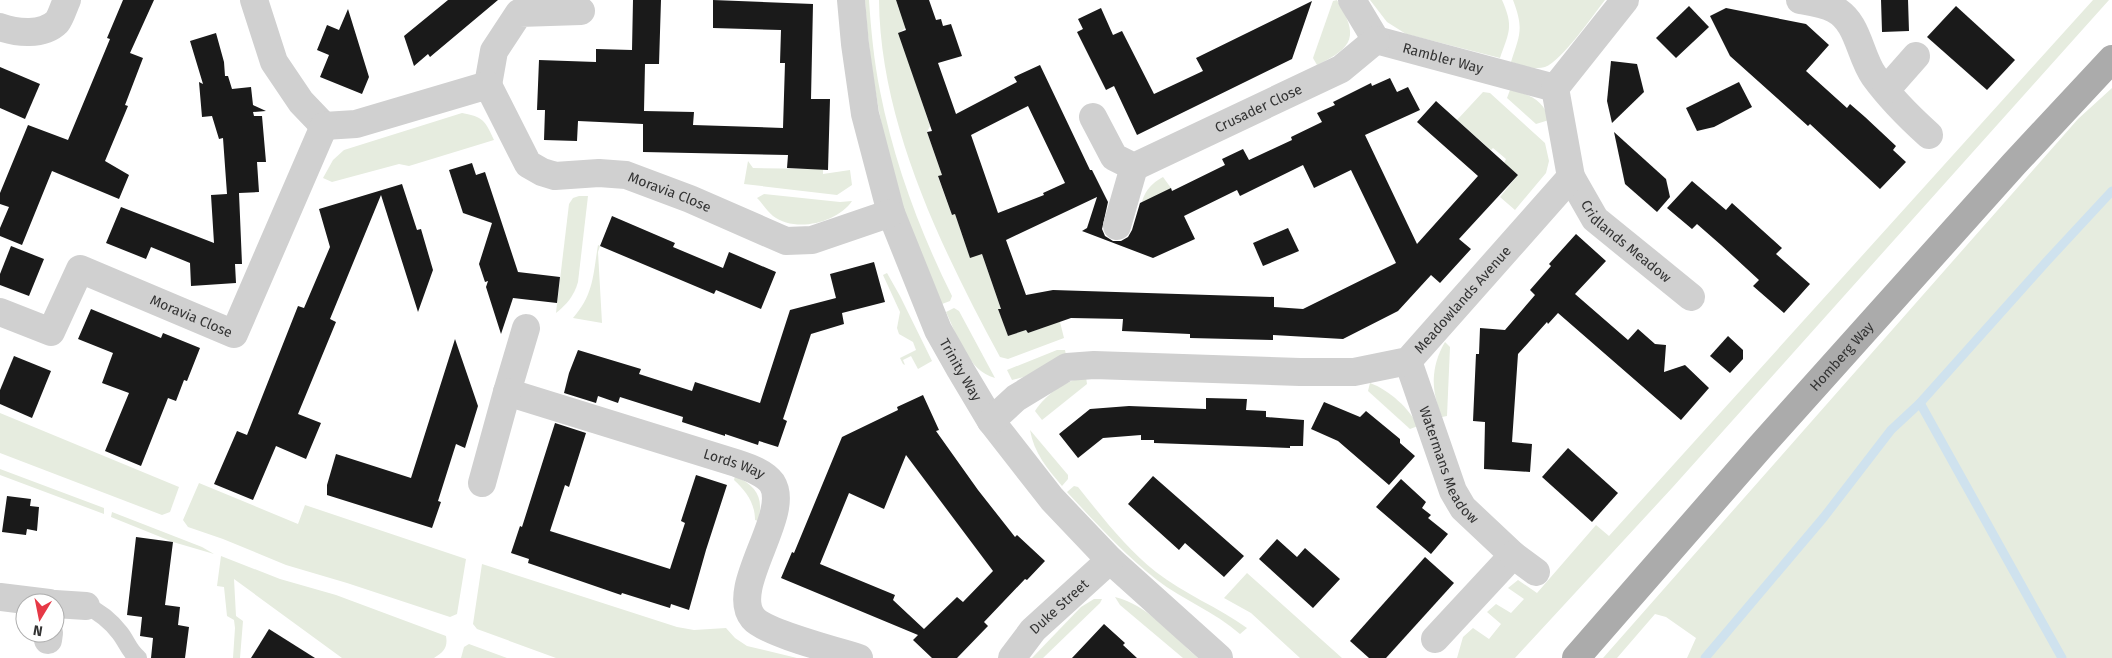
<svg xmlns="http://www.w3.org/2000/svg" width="2112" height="658" viewBox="0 0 2112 658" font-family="'Fira Sans',sans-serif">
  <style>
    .green { fill: #e6ecdf }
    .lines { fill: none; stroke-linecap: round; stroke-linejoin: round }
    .stream { stroke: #cfe2ee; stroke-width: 9 }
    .building { fill: #1a1a1a; fill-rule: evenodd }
    .lane { stroke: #d0d0d0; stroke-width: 18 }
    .street { stroke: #d0d0d0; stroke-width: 28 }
    .primary { stroke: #ababab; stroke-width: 28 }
    .labels { text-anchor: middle; stroke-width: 5; stroke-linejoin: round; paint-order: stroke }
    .street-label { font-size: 14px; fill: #333; stroke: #fff }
  </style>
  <rect width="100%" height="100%" fill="#fff"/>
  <g class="green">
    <path d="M865 0H869C871 30 874 61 880 91 894 162 920 232 952 296L950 301 942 304C930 275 915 246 906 216 883 146 870 74 865 0Z"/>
    <path d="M879 0H896L899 10 903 8 909 25 899 33 930 126 927 132 942 175 938 177 952 215 955 214 970 257 982 254 1001 309 999 310 1008 336 1026 330 1028 333 1045 327 1059 318 1064 338 1008 359 1000 357C942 250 880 123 879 0Z"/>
    <path d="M1337 0C1359 36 1354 47 1317 65L1313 58 1333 1Z"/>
    <path d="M1370 0H1502C1514 27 1509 32 1500 58L1406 34 1387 22Z"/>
    <path d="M1513 0H1605C1593 15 1562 61 1545 67 1534 70 1521 65 1511 62 1520 34 1524 29 1513 0Z"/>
    <path d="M2093 0H2109L1672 488 1515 658H1457L1463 637 1473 628 1489 639 1501 624 1487 612 1496 604 1511 613 1524 599 1508 588 1518 580 1537 593 1596 525 1609 536Z"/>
    <path d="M2112 88V658H1687L1696 638 1666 617 1655 614 1617 658H1603L2078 119Z"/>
    <path d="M1510 90C1529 94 1544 100 1549 120L1536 124 1507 98Z"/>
    <path d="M1483 92 1490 93 1545 143 1549 161 1546 173 1515 210 1500 197 1518 175 1504 163 1506 159 1493 148 1491 150 1457 120Z"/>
    <path d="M462 113C483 117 485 120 494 140L409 166 399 164 332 182 323 178 333 160 344 150Z"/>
    <path d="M748 161 753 168 823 169V174L850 170 852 185 837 195 744 184Z"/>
    <path d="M1163 177 1171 188 1136 231C1142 206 1139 190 1163 177Z"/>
    <path d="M764 194 840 202 852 201C837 223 795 233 773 216 767 211 762 203 757 198Z"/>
    <path d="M579 196H588L578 282C574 296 567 304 556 313L569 204 573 198Z"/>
    <path d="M598 245 600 246 598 252 602 323 573 318C594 294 593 275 598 245Z"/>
    <path d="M887 273 900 296 932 361 918 369 911 356 903 360 905 365 903 364 900 358 916 350 913 342 899 334 897 328 900 312 883 275Z"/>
    <path d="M954 308 959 311 995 378C968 371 957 335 946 312Z"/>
    <path d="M1445 342 1450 347 1447 416 1442 417C1431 391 1430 368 1445 342Z"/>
    <path d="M1057 350H1065L1066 355 1024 377 1012 380 1007 370Z"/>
    <path d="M1086 377 1087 384 1042 420 1035 411C1046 394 1066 380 1086 377Z"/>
    <path d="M1370 383C1389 390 1409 408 1418 426L1410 429 1368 391Z"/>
    <path d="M0 413 179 487 170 512 162 515 0 453Z"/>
    <path d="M1030 430 1068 475V479L1062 486C1047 468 1034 453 1030 430Z"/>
    <path d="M0 469 104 508V514L0 475Z"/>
    <path d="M735 476C757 486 764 498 758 521L755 520C755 503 746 491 734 480Z"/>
    <path d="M199 483 298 524 305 505 466 559 457 614 450 617 347 583 286 565 223 539 188 527 183 520Z"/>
    <path d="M1074 486 1078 487C1102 517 1126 548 1156 572 1184 594 1218 607 1247 628L1240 634C1215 612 1183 600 1157 580 1124 554 1095 522 1067 492Z"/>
    <path d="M112 512 202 547 214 554 173 542 111 517Z"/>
    <path d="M221 556 280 579 336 595 446 636C448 647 444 652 434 658H342L234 579 236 616 243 621 240 658H233L235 628 234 620 227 616 224 587 217 586Z"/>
    <path d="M482 564 677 627 694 630 726 628 735 638 747 646 797 658H556L477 629 473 624Z"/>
    <path d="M1247 573 1342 658H1300L1251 613 1224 598Z"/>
    <path d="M1115 597C1148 605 1173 636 1198 658H1183L1120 605Z"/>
    <path d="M1094 599H1102L1100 603 1043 658H1032L1081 607Z"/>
    <path d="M469 644 507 658H461L464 647Z"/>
  </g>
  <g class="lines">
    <g class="stream">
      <path d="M1920 403 2062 658"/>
      <path d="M1705 658 1824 517 1891 430 1920 403 2047 261 2112 191"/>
    </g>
  </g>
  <g class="building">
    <path d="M123 0H154L130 53 143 58 125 105 128 106 105 161 129 175 119 199 52 171 22 245 0 236V228L9 207 0 204V193L28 125 68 140 110 39 107 38Z"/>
    <path d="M448 0H498L430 57 428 54 414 66 404 36Z"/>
    <path d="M633 0H661L659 64H645L644 111 694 112 693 125 783 128 785 63H780L781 30 713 28V0L813 4 811 99H830L828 170 787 168 788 155 643 152V124L578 121 577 141 544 140 545 110H537L539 60 596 62V49L632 50Z"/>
    <path d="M896 0H929L936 20 941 19 943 26 951 24 962 56 938 63 956 114 1017 82 1014 77 1040 65 1090 170H1092L1108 202 1102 229 1105 236 1113 241H1121L1128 237 1132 230 1140 203 1171 188 1172 191 1225 165 1222 159 1243 149 1249 160 1292 140 1291 137 1322 122 1317 113 1335 105 1333 102 1371 83 1372 86 1390 78 1397 92 1408 87 1420 110 1365 135 1417 244 1478 176 1417 122 1436 101 1518 175 1459 239 1471 249 1440 283 1431 275 1398 311 1343 339 1273 335V340L1190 338V334L1122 331 1123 319 1071 318 1028 333 1026 330 1008 336 998 309H1001L982 254 970 258 955 214 952 215 938 176 942 175 927 132 932 131 898 33 906 30ZM1028 106 1065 183 1043 193 1044 195 998 213 971 135ZM1303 165 1314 188 1351 170 1396 263 1303 309 1274 307V297L1053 290 1026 295 1006 240 1097 197 1087 228 1082 231 1153 258 1195 239 1184 216 1237 190 1240 196Z"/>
    <path d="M1881 0H1908L1909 31 1882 32Z"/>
    <path d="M1312 1 1292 59 1137 135 1114 86 1106 90 1077 32 1083 29 1078 19 1101 8 1113 35 1122 31 1154 94 1203 71 1196 58Z"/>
    <path d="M1689 6 1709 27 1676 58 1656 38Z"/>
    <path d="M1956 6 2015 60 1987 90 1927 37Z"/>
    <path d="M1726 8 1806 24 1829 45 1806 71 1847 108 1850 104 1865 117 1896 146 1893 150 1906 162 1880 189 1810 124 1808 126 1730 56 1710 16Z"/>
    <path d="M348 9 369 77 362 94 320 77 329 55 317 50 327 25 339 30Z"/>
    <path d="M216 33 224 62 225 76H228L232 89 251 87 253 105 266 111 253 112 254 116H262L266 162H257L259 192 239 193 242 264H235L236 283 191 286 190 263 151 247 146 259 106 243 121 207 214 243 211 195 227 194 223 138 219 139 212 116 202 117 199 82 203 84 190 41Z"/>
    <path d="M1611 61 1637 64 1644 92 1612 123 1607 101Z"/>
    <path d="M0 67 40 84 25 119 0 108Z"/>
    <path d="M1739 82 1752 107 1714 127 1697 131 1686 108Z"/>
    <path d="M1614 132 1666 179 1670 197 1657 212 1625 184Z"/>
    <path d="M472 163 476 175 485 172 518 272 560 277 557 303 513 298 501 334 486 287 488 281 485 282 479 264 492 223 463 213 449 170Z"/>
    <path d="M1692 181 1726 210 1732 203 1782 248 1776 254 1810 284 1784 313 1753 286 1759 280 1721 245 1697 224 1692 229 1667 208Z"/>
    <path d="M402 184 417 230 421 229 433 270 418 312 381 195 330 319 336 322 298 414 321 423 306 459 276 446 253 500 214 484 237 431 247 435 298 306 304 308 330 247 319 209Z"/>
    <path d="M612 216 675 243 673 247 723 268 729 252 776 272 761 309 716 290 714 294 600 246Z"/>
    <path d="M1288 228 1299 251 1263 266 1253 243Z"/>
    <path d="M1576 234 1606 261 1575 294 1628 340 1638 329 1655 344 1666 345 1664 372 1685 365 1709 388 1681 420 1558 313 1548 324 1547 322 1518 354 1512 442 1532 444 1530 472 1484 469 1485 422 1473 421 1476 354H1479L1480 328 1505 330 1535 295 1530 290 1551 266 1549 264Z"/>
    <path d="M11 246 44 259 29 296 0 285V274Z"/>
    <path d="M874 262 885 302 842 313 844 324 811 334 783 419 787 421 778 447 759 441 758 445 725 434V436L682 422 683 417 620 397 618 403 598 396 596 403 564 393 569 373 578 350 641 369 639 374 692 391 695 382 760 403 790 310 836 298 830 274Z"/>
    <path d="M91 309 161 338 163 333 200 348 187 381 184 380 176 401 168 398 141 466 105 451 129 393 102 383 113 353 78 339Z"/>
    <path d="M1728 336 1743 350V359L1730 373 1710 356Z"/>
    <path d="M455 339 478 406 465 448 456 444 438 501 441 502 432 528 327 495V485L336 454 411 478Z"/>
    <path d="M14 356 51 371 32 418 0 404V390Z"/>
    <path d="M923 395 939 430 936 431 978 490 1015 537 1017 535 1045 561 1027 580 1025 579 984 622 988 626 957 658H932L913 640 918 635 781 578 792 552 794 553 842 437 898 410 897 407ZM906 455 993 571 963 602 957 597 924 629 893 600 895 595 820 564 849 493 884 509Z"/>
    <path d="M1206 398 1247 399 1246 410 1266 411V417L1304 420 1303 446H1290V448L1154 443V440H1141V435L1103 438 1078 458 1059 434 1090 409 1129 406 1206 409Z"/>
    <path d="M1324 402 1360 417 1366 411 1400 439V443L1415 456 1389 485 1338 441 1311 429Z"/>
    <path d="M555 423 586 433 569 487 565 485 550 531 670 569 685 523 681 521 696 475 727 485 706 550 689 610 671 604 670 608 622 593 621 595 528 563 529 559 511 553 520 526 522 527Z"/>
    <path d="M1568 448 1618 493 1592 522 1542 477Z"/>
    <path d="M1153 476 1244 556 1224 577 1185 543 1179 550 1128 504Z"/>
    <path d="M1401 479 1426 502 1422 508 1431 515 1428 518 1448 534 1431 554 1376 507Z"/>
    <path d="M7 496 31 499 30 506 39 507 37 531 27 529 26 535 2 532Z"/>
    <path d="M136 537 173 542 165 605 180 607 178 625 189 627 185 658H151L153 638 140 636 142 617 127 615Z"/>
    <path d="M1277 539 1297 557 1305 548 1340 579 1313 608 1259 559Z"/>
    <path d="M1425 557 1454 583 1386 658H1369L1350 641Z"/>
    <path d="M1104 624 1125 643 1123 645 1137 658H1072Z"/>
    <path d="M269 629 315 658H251Z"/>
  </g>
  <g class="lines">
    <path class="lane" d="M86 606C100 612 110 620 120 633 127 642 129 651 138 658"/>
    <g class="street">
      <path d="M254 0 274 62 301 102 324 126"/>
      <path id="s1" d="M851 0 855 44 865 114 891 213 938 330 960 369 991 421 1052 499 1110 560 1219 658"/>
      <path id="s2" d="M1352 0 1376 40 1555 88"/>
      <path d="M1800 0C1811 2 1824 4 1834 9 1859 22 1859 55 1874 76 1890 98 1909 117 1929 135"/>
      <path d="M0 27C16 33 43 36 57 22 61 17 64 6 67 0"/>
      <path d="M488 85 494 51 519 13 581 11"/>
      <path d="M1886 90 1916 56"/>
      <path id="s3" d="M1093 117 1114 157 1134 167 1341 69 1376 40"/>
      <path id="s4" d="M324 126 356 124 488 85 528 164 542 172 555 176 599 173 626 175 690 199 786 241 812 240 891 213"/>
      <path id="s5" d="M1571 177 1595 219 1691 297"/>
      <path d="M1117 226 1134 167"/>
      <path id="s6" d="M0 312 51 332 80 269 234 334 324 126"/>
      <path id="s7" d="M526 328 507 392 736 463C748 467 764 472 772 483 792 514 728 588 753 618 765 633 837 651 859 658"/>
      <path id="s8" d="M1408 361 1453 491 1463 508 1513 555 1435 639"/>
      <path id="s9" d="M991 421 1016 398 1067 367 1094 365 1300 372H1354L1408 361 1571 177 1555 88 1625 0"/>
      <path d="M482 483 507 392"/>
      <path d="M1513 555 1536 572"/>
      <path d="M0 597 49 603"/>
      <path d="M55 604 86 606"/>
      <path d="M48 640 49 633"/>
      <path id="s10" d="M1012 658 1033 630 1110 560"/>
    </g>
    <path class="primary" id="s11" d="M1576 658 1761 446 2014 164 2112 59"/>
  </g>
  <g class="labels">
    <g class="street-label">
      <text dy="5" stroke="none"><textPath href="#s2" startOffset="116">Rambler Way</textPath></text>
      <text dy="5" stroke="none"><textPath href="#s3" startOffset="205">Crusader Close</textPath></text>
      <text dy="5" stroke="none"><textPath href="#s4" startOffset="406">Moravia Close</textPath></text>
      <text dy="5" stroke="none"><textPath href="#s5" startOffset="86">Cridlands Meadow</textPath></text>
      <text dy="5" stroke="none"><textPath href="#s9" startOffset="518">Meadowlands Avenue</textPath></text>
      <text dy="5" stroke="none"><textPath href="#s6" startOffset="245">Moravia Close</textPath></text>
      <text dy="5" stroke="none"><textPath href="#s11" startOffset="402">Homberg Way</textPath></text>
      <text dy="5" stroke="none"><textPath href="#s1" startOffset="389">Trinity Way</textPath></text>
      <text dy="5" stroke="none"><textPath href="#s8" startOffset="112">Watermans Meadow</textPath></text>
      <text dy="5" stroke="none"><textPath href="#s7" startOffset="305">Lords Way</textPath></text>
      <text dy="5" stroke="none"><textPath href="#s10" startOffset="70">Duke Street</textPath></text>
    </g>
  </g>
  <g transform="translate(40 618) rotate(190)"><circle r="24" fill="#ffffff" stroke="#adadad"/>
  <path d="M0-4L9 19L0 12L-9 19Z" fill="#e63946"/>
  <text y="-8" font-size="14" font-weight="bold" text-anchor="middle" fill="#333333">N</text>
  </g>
</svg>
